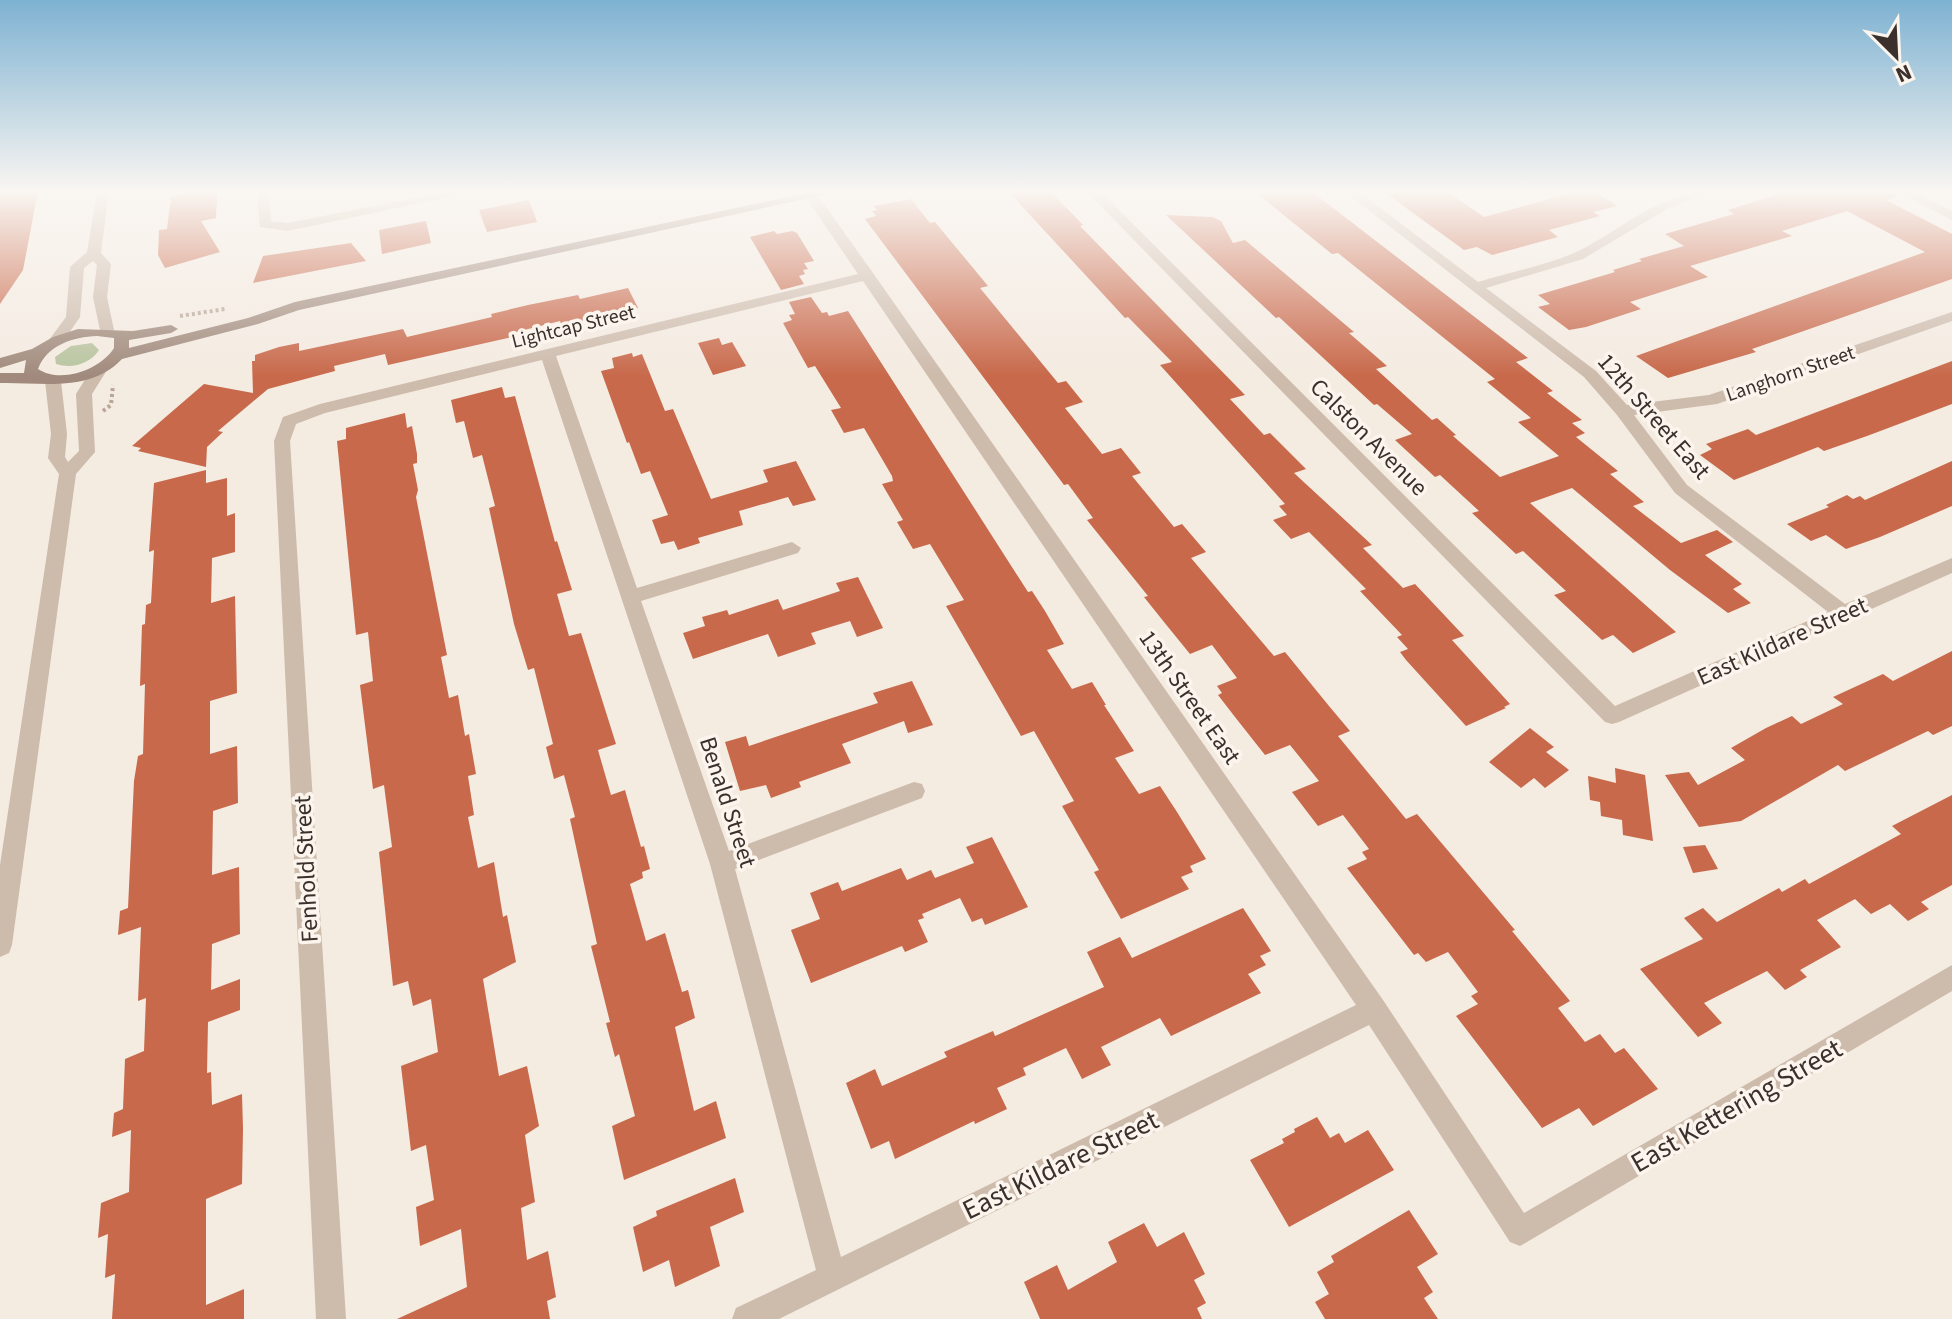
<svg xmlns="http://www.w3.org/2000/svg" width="1952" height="1319" viewBox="0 0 1952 1319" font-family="'Source Sans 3',sans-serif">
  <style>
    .green { fill: #b8c4a0 }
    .building { fill: #c8694b }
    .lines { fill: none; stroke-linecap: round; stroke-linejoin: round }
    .path { stroke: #b9a596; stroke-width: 4; stroke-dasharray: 3 3; stroke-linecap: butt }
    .minor { fill: #cdbbac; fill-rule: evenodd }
    .tertiary { fill: #cdbbac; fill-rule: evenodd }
    .secondary { fill: #a18a7d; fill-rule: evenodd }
    .labels { text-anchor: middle; stroke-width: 7; stroke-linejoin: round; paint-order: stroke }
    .far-street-label { font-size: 20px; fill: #3b302b; stroke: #fbf5ee }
    .street-label { font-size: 24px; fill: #3b302b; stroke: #fbf5ee }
    .near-street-label { font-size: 28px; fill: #3b302b; stroke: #fbf5ee }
  </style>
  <rect width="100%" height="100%" fill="#f4ebe1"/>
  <path class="green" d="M92 343 99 350C90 364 72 369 56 364L55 357 71 346Z"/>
  <g class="building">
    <path d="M0 191H38L23 270 0 304Z"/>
    <path d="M203 191H214V196L217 195 216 218 201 221 220 252 165 268 158 255 159 230 167 229 171 197Z"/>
    <path d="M1008 191H1050L1083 225 1080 226 1245 395 1230 399 1264 435 1270 433 1306 469 1294 473 1372 545 1363 548 1403 588 1415 584 1464 636 1452 640 1510 704 1504 707 1506 708 1466 726 1406 660 1400 652 1408 649 1397 637 1402 635 1360 591 1366 589 1309 532 1291 539 1273 520 1287 515 1279 506 1285 504 1160 365 1172 362 1128 317 1125 318Z"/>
    <path d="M1254 191H1311L1528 358 1516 362 1553 391 1547 393 1582 420 1572 423 1585 433 1576 437 1618 471 1610 474 1644 502 1633 506 1681 543 1717 530 1733 542 1705 555 1742 584 1733 589 1751 603 1728 613 1670 570 1572 488 1530 503 1676 632 1633 653 1613 635 1602 640 1554 595 1566 591 1523 551 1516 554 1472 513 1479 511 1440 475 1435 477 1395 440 1412 434 1377 404 1374 405 1279 317 1276 318 1166 215 1212 217 1221 221 1233 243 1245 240 1354 332 1349 333 1387 366 1376 369 1432 420 1437 418 1456 435 1453 436 1500 477 1559 456 1518 422 1531 418 1487 382 1495 379 1338 253 1332 254Z"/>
    <path d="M1383 191H1446L1484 217 1579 191H1593L1617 206 1593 212 1600 216 1549 230 1558 237 1492 255 1477 247 1464 250Z"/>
    <path d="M1788 191H1893L1897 197 1886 200 1952 234V279L1752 349 1756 352 1668 378 1636 356 1925 252 1847 211 1782 231 1792 236 1690 266 1708 277 1630 302 1641 309 1586 327 1569 330 1538 307 1550 304 1538 295 1615 272 1613 270 1642 261 1639 259 1684 246 1665 234 1734 214 1728 210Z"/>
    <path d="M911 199 930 223 935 222 988 286 980 288 1058 383 1066 381 1083 402 1065 408 1102 454 1121 448 1141 473 1132 476 1174 527 1182 524 1206 552 1191 558 1274 656 1285 652 1329 706 1350 731 1338 736 1406 819 1417 814 1515 930 1512 931 1570 1001 1558 1008 1585 1042 1600 1034 1615 1053 1624 1048 1658 1089 1593 1126 1579 1108 1542 1128 1456 1016 1478 1004 1471 996 1478 992 1448 952 1426 962 1418 953 1414 955 1347 868 1367 859 1362 852 1369 849 1343 815 1318 826 1292 792 1319 781 1290 745 1265 755 1235 717 1218 695 1222 693 1217 686 1237 678 1212 645 1190 654 1164 622 1144 597 1148 596 1087 520 1093 518 1068 484 1064 485 865 219 876 216 872 211 877 210 874 206Z"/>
    <path d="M529 200 537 222 487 232 479 210Z"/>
    <path d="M426 221 431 243 382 254 379 230Z"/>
    <path d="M774 231 777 234 792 231 797 233 814 261 804 263 808 269 803 270 805 274 799 276 804 284 781 290 750 237Z"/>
    <path d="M351 243 366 261 253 283 263 256Z"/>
    <path d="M628 288 638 308 562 326 560 321 516 332 517 336 388 365 385 354 334 366 335 371 268 389 218 431 223 432 207 447 206 467 138 451 141 448 132 446 204 384 253 393 252 361H255V355L279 347 299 343V351L403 329 407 337 492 317 491 314 528 305 578 295 580 299Z"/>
    <path d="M811 297 822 313 827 312 829 316 848 311 1028 592 1032 591 1045 611 1064 644 1047 650 1072 689 1092 682 1106 705H1104L1134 751 1115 758 1139 794 1160 786 1177 812 1206 859 1190 866 1193 872 1181 877 1189 889 1121 919 1094 872 1099 870 1062 806 1074 801 1034 731 1021 736 946 606 964 600 930 544 913 549 897 522 903 520 882 484 893 481 892 476 864 428 844 433 831 410 841 408 815 366 808 368 783 323 792 320 789 315 795 314 789 302Z"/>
    <path d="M719 338 722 345 732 342 746 366 713 375 698 343Z"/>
    <path d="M632 353 633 357 642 354 665 411 673 409 711 499 768 482 763 470 796 461 816 500 793 506 788 497 739 511 743 525 698 538 700 543 678 550 674 541 661 544 652 520 668 515 650 471 641 474 629 442 627 443 601 371 614 368 612 358Z"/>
    <path d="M1952 361V404L1867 436 1824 451 1818 447 1734 480 1700 455 1712 449 1706 444 1748 429 1756 435Z"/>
    <path d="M502 387 505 398 515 396 555 542 557 541 572 590 557 594 569 636 581 633 616 744 598 750 611 795 625 790 641 847 644 846 650 869 642 872 643 878 630 884 646 941 665 933 682 992 688 990 695 1018 675 1027 694 1111 716 1101 726 1138 624 1180 612 1126 635 1116 619 1054 615 1057 606 1023 610 1022 591 946 597 944 570 819 575 817 564 775 554 779 546 747 553 744 534 668 528 670 514 624 489 508 495 506 482 455 473 458 464 421 456 423 451 400Z"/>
    <path d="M405 413 407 428 412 426 417 454V463L413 464 418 490 416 497 447 655 441 657 449 698 458 695 465 736 469 734 476 774 468 776 474 815 468 817 478 868 494 862 503 917 507 915 516 962 483 979 499 1076 527 1066 539 1126 525 1135 535 1202 521 1208 527 1260 548 1251 556 1297 547 1301 550 1319H397L467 1287 461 1229 420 1246 416 1207 434 1200 426 1145 411 1151 401 1066 438 1052 431 999 413 1006 408 981 393 986 379 852 392 847 384 785 373 789 360 685 373 681 368 632 356 635 337 441 346 439V428Z"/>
    <path d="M1952 461V506L1880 537 1846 549 1826 535 1811 541 1787 524 1829 507 1826 505 1847 495 1853 499 1860 496 1865 500Z"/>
    <path d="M206 470V483L227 478V516L235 513V552L212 558 211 603 235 596 237 693 210 701V754L237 746 238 803 213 811 212 875 239 867 240 934 212 944 211 990 240 979V1010L208 1022 207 1073 211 1072 212 1105 242 1094 243 1129 242 1184 206 1199V1305L244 1289V1319H112L115 1274 105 1278 108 1234 98 1238 101 1203 129 1192 131 1130 112 1137 114 1113 123 1109 125 1059 144 1051 146 998 138 1001 141 927 118 935 120 911 128 908 134 781 138 756 143 754 145 684 140 686 142 625 145 624 146 605 151 603 154 550 149 552 154 483Z"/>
    <path d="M858 577 883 628 857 637 850 621 811 633 816 644 778 657 768 634 693 659 683 633 705 626 702 617 727 610 729 615 778 599 783 610 840 591 836 583Z"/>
    <path d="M1952 651V726L1933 735 1928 731 1845 771 1838 765 1741 821 1699 827 1665 775 1689 772 1698 785 1745 760 1731 748 1766 728 1792 716 1801 724 1843 704 1833 697 1883 674 1893 681Z"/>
    <path d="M912 681 933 725 908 733 904 721 842 744 851 763 799 782 801 787 771 798 766 785 740 791 725 742 746 736 749 746 829 719 878 703 873 693Z"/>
    <path d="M1530 728 1554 747 1546 752 1569 770 1545 788 1534 778 1521 788 1489 762Z"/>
    <path d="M1615 768 1645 775 1653 841 1623 835 1622 820 1601 816 1600 802 1590 800 1588 776 1616 783Z"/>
    <path d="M1952 795V885L1921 902 1929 909 1908 921 1890 904 1871 914 1855 899 1817 920 1841 947 1800 970 1807 977 1785 990 1767 971 1704 1003 1722 1023 1698 1037 1640 969 1703 939 1684 918 1703 908 1717 922 1779 888 1782 892 1805 879 1809 884 1901 834 1892 826Z"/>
    <path d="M992 837 1028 907 985 925 982 918 972 922 960 898 922 914 924 918 918 920 928 942 905 952 902 946 811 983 791 930 820 919 810 893 838 882 842 891 901 868 907 880 931 870 935 878 974 863 966 847Z"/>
    <path d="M1705 845 1718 869 1693 873 1683 847Z"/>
    <path d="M1243 908 1271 951 1260 956 1266 965 1248 974 1261 993 1171 1036 1160 1018 1101 1047 1111 1065 1082 1079 1066 1048 1023 1068 1026 1075 997 1088 1007 1109 975 1124 974 1121 895 1159 889 1141 871 1149 846 1083 875 1069 882 1086 947 1057 944 1052 993 1031 995 1036 1104 987 1087 952 1120 937 1132 958Z"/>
    <path d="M1317 1117 1330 1138 1339 1133 1345 1143 1368 1130 1394 1170 1289 1227 1250 1160 1284 1143 1282 1139 1295 1132 1294 1129Z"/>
    <path d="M735 1178 744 1212 710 1227 720 1266 675 1287 669 1260 643 1272 633 1227 657 1216 656 1211Z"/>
    <path d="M1409 1210 1438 1254 1417 1267 1433 1292 1424 1298 1438 1319H1325L1315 1302 1329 1294 1317 1272 1334 1262 1331 1256Z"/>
    <path d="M1144 1223 1157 1247 1184 1232 1205 1274 1194 1280 1206 1303 1197 1308 1202 1319H1040L1024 1282 1057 1265 1068 1290 1117 1262 1108 1242Z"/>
  </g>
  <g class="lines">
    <g class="path">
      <path d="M180 316 225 309"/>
      <path d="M103 411 111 405 113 385"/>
    </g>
    <g class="minor">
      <path d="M257 191H269L271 221 288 223 450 191H477L288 231 260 227Z"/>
      <path d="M1086 191H1100L1615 706 1828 612 1675 493 1617 415 1584 377 1344 191H1358L1478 282C1509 272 1544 266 1574 253 1622 231 1658 191 1714 191L1667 209 1583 259 1486 288 1596 371 1627 405 1709 395 1952 312V321L1717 404 1634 415 1687 485 1845 604 1952 558V573L1619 722 1612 724 1605 722Z"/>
      <path d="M1896 191H1913L1952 211V220Z"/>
      <path d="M811 192 816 193 873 273 1383 1000 1524 1213 1952 965V991L1520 1246 1510 1242 1369 1025 779 1319H732L736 1308 816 1270 710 864 542 360 325 413 296 424 290 441 346 1319H316L274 441 283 417 320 404 858 274 805 196ZM863 281 1356 1005 841 1257 735 869 922 798 925 791 922 784 914 782 729 851 641 601 798 553 801 548 792 542 637 588 556 356Z"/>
    </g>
    <g class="tertiary">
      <path d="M97 191H109L101 253 111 264 107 297 114 330 107 334 100 330 93 297 97 265 93 261 84 268 80 317 62 343H52L49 340 66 317 70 267 87 252Z"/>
      <path d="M99 365 107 370 92 394 95 452 76 474 12 945 9 953 0 957V865L59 474 48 458 51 434 45 381 53 376 61 381 67 434 65 457 68 462 79 451 76 394 93 367Z"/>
    </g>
    <path class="secondary" d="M816 191H841L299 310 258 324 122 359C90 393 41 382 0 383V373H24L26 360 0 368V358L32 349 53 337 78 329 133 331 171 325 178 329 171 333 129 340V348L248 318 295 302ZM97 336 114 338V348C100 370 61 384 38 369 47 345 73 337 97 336Z"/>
  </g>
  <linearGradient id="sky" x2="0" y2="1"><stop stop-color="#7eb2d2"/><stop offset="0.51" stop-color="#faf6f2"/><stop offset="1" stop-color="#faf6f2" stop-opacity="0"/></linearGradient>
  <rect width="1952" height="376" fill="url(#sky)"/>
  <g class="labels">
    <g class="far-street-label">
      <text transform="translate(573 326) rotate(-14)" y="7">Lightcap Street</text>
      <text transform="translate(1790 373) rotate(-19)" y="7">Langhorn Street</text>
    </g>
    <g class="street-label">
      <text transform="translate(1654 416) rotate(49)" y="8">12th Street East</text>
      <text transform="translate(1369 437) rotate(45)" y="8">Calston Avenue</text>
      <text transform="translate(1782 641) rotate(-24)" y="8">East Kildare Street</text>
      <text transform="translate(1190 697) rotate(55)" y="8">13th Street East</text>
      <text transform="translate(728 802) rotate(72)" y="8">Benald Street</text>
      <text transform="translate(306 869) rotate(-93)" y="8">Fenhold Street</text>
    </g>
    <g class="near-street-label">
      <text transform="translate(1736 1105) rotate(-30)" y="10">East Kettering Street</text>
      <text transform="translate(1060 1164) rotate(-26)" y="10">East Kildare Street</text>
    </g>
  </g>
  <g transform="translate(1896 56) rotate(156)" stroke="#fbf5ee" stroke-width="6" paint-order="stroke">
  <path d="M0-6L14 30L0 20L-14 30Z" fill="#3b302b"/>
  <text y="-12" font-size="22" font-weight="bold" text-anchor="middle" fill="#3b302b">N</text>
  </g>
</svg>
